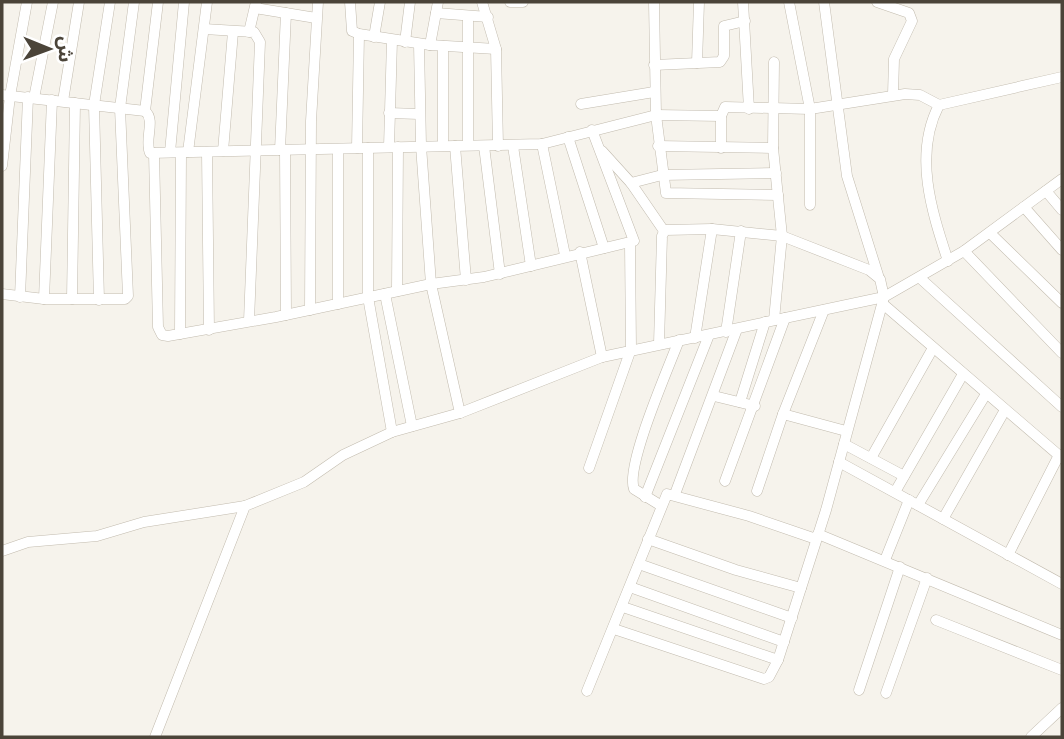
<svg xmlns="http://www.w3.org/2000/svg" width="1064" height="739" viewBox="0 0 1064 739" font-family="'Titillium Web','Noto Sans Arabic',sans-serif">
  <style>
    .lines { fill: none; stroke-linecap: round; stroke-linejoin: round }
    .minor-casing { stroke: #c2bbae; stroke-width: 11 }
    .minor { stroke: #fff; stroke-width: 10 }
  </style>
  <rect width="100%" height="100%" fill="#f6f3ec"/>
  <g class="lines">
    <defs>
      <g id="minor">
        <path d="M158 2 145 111C156 120 144 140 150 153L542 144 656 115 721 116"/>
        <path d="M350 2 352 31 359 34 430 45 496 49"/>
        <path d="M482 2 496 49 498 146"/>
        <path d="M510 2H523"/>
        <path d="M654 2 656 115 666 193 778 195"/>
        <path d="M743 2 749 109"/>
        <path d="M789 2 810 109V205"/>
        <path d="M824 2 847 176 878 275"/>
        <path d="M877 2 909 13 912 21 894 59 893 95"/>
        <path d="M255 8 316 18"/>
        <path d="M436 13 488 17"/>
        <path d="M204 29 254 32 260 42 249 321"/>
        <path d="M249 32 256 2"/>
        <path d="M374 37 380 2"/>
        <path d="M405 42 410 2"/>
        <path d="M419 44 421 146 431 284 460 413"/>
        <path d="M430 45 438 2"/>
        <path d="M774 62 773 148 782 236 774 320"/>
        <path d="M697 63 699 2"/>
        <path d="M654 65 720 62 724 56V26L745 21"/>
        <path d="M2 95 145 111"/>
        <path d="M34 98 53 2"/>
        <path d="M63 101 79 2"/>
        <path d="M581 104 654 92"/>
        <path d="M389 113 419 114"/>
        <path d="M568 137 604 248"/>
        <path d="M542 144 565 255"/>
        <path d="M443 145V46"/>
        <path d="M468 145V17"/>
        <path d="M455 146 466 280"/>
        <path d="M484 146 500 274"/>
        <path d="M513 146 531 266"/>
        <path d="M658 146 773 148"/>
        <path d="M389 147 392 40"/>
        <path d="M357 148 359 34"/>
        <path d="M368 148V297L392 432"/>
        <path d="M721 148V116L725 107 810 109 905 94 920 95 939 105"/>
        <path d="M338 149V304"/>
        <path d="M280 150 286 13"/>
        <path d="M285 150 286 315"/>
        <path d="M223 151 233 32"/>
        <path d="M602 151 631 183 664 231"/>
        <path d="M170 152 184 2"/>
        <path d="M188 152 207 2"/>
        <path d="M207 152 209 330"/>
        <path d="M154 153 158 327 162 335 168 336 276 317 431 284 484 277 634 241 592 130"/>
        <path d="M2 166 10 96 27 2"/>
        <path d="M631 183 662 175 776 173"/>
        <path d="M1046 191 1062 210"/>
        <path d="M1024 207 1062 250"/>
        <path d="M990 233 1062 303"/>
        <path d="M964 251 1062 353"/>
        <path d="M580 252 602 357"/>
        <path d="M948 261C932 212 913 155 939 105L1062 77"/>
        <path d="M920 278 1062 407"/>
        <path d="M397 291 398 147"/>
        <path d="M2 294 44 299H125L128 296 120 108 134 2"/>
        <path d="M385 294 412 426"/>
        <path d="M20 297 28 97"/>
        <path d="M44 299 52 100"/>
        <path d="M72 299 75 103"/>
        <path d="M99 300 94 105 110 2"/>
        <path d="M883 304 1062 458"/>
        <path d="M310 310 311 121 318 2"/>
        <path d="M726 332 741 231"/>
        <path d="M180 334 181 153"/>
        <path d="M695 338 712 229"/>
        <path d="M714 396 755 406"/>
        <path d="M740 402 765 322"/>
        <path d="M783 414 846 431"/>
        <path d="M844 444 904 476"/>
        <path d="M871 458 933 348"/>
        <path d="M839 462 1062 584"/>
        <path d="M589 468 631 349 630 243"/>
        <path d="M725 481 785 318"/>
        <path d="M757 491 783 414 824 310"/>
        <path d="M895 492 963 374"/>
        <path d="M675 494 737 329"/>
        <path d="M645 497 709 335"/>
        <path d="M660 505 634 489C625 466 669 367 679 340"/>
        <path d="M918 505 986 394"/>
        <path d="M943 519 1005 410"/>
        <path d="M818 534 1062 635"/>
        <path d="M648 539 736 570 801 588"/>
        <path d="M2 551 28 542 97 536 144 522 245 506"/>
        <path d="M1008 555 1059 455"/>
        <path d="M885 560 909 500"/>
        <path d="M639 564 792 618"/>
        <path d="M630 587 784 642"/>
        <path d="M623 607 778 660 826 510 884 297 964 251 1062 179"/>
        <path d="M936 620 1062 670"/>
        <path d="M614 629 764 679 769 677 778 660"/>
        <path d="M859 690 900 567"/>
        <path d="M587 691 667 494 749 516 816 539"/>
        <path d="M886 693 927 578"/>
        <path d="M155 737 245 506 304 482 343 455 392 432 460 413 602 357 884 297 880 279 869 270 782 236 712 229 665 230 662 236 659 344"/>
        <path d="M1031 737 1062 708"/>
      </g>
    </defs>
    <use href="#minor" class="minor-casing"/>
    <use href="#minor" class="minor"/>
  </g>
  <rect width="1064" height="739" fill="none" stroke="#4b4439" stroke-width="7"/>
  <g transform="translate(49 49) rotate(91)" stroke="#ffffff" stroke-width="5" paint-order="stroke">
  <path d="M0-5L12 26L0 18L-12 26Z" fill="#4b4439"/>
  <text y="-10" font-size="19" font-weight="bold" text-anchor="middle" fill="#4b4439">ش</text>
  </g>
</svg>
